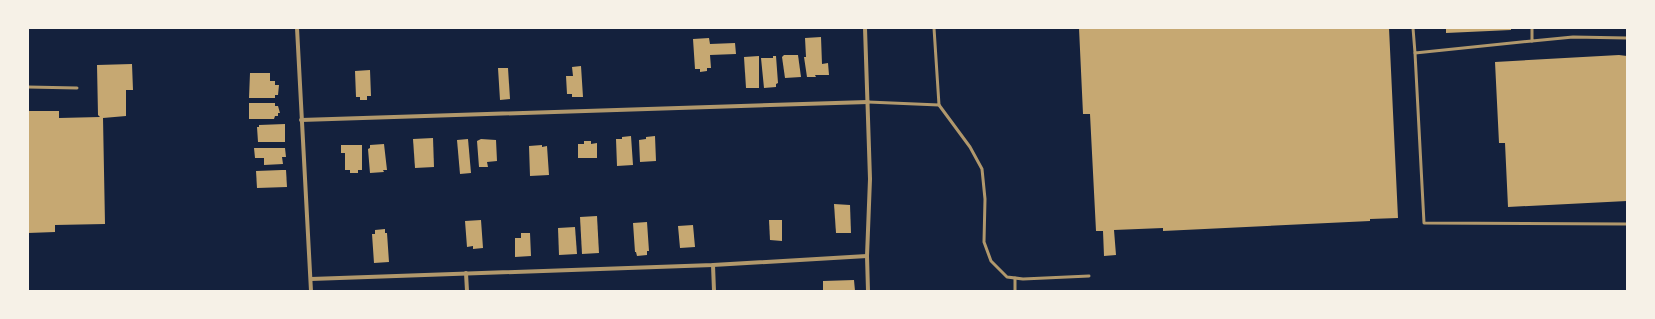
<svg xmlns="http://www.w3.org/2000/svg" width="1655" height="319" viewBox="0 0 1655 319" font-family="Ubuntu,sans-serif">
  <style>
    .building { fill: #c6a872 }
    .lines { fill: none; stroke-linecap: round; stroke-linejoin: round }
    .service { stroke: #b1986c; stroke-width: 3 }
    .minor { stroke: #b1986c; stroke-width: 4 }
  </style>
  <rect width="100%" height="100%" fill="#14213d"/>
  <g class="building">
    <path d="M1079 28H1389L1398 218 1370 219V221L1163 231V228L1114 230 1116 255 1104 256 1103 231H1096L1090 114H1083Z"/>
    <path d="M1446 28H1511V30L1446 33Z"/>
    <path d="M821 37 822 64 828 63 829 75H815L816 77H807L804 57H806L805 38Z"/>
    <path d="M709 38 710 44 735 43 736 54 710 55 711 68H707V71L700 72V69H695L693 39Z"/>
    <path d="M784 55H798L801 77 785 78 782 57Z"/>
    <path d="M1619 55 1627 56V201L1508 207 1505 143H1499L1495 62Z"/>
    <path d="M759 56V88H746L744 57Z"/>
    <path d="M773 56H776L778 83 776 84V87L764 88 761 58H773Z"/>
    <path d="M132 64 133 90H126V116L103 118 105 224 55 225V232L28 233V111H59V118L100 117 98 115 97 65Z"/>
    <path d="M581 66 583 97H572V94H567L566 76H573L572 67Z"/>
    <path d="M498 68H508L510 99 500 100Z"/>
    <path d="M370 70 371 96H367V100H360V97H356L355 71Z"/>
    <path d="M250 73H270V81H275V85H279L278 95H275V98H249Z"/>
    <path d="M249 103H275V106H278L280 113H278V116H275L274 119H249Z"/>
    <path d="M285 124V142H258L257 127H259V125Z"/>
    <path d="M631 136 633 165 617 166 616 139H622V137Z"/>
    <path d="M655 136 656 161 640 162 639 140 646 139V137Z"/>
    <path d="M433 138 434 167 415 168 413 139Z"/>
    <path d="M468 139 471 173 460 174 457 140Z"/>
    <path d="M481 139 496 140 497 161 487 162 488 167H479L477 141Z"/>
    <path d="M584 141H591V144L597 143V158H578V144H584Z"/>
    <path d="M384 144 387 170H383L384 172 370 173 368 149 370 148V145Z"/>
    <path d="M341 145H362V170H358V173H350V170H345V153H341Z"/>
    <path d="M542 145V147L547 146 549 175 530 176 529 146Z"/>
    <path d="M254 148H285L286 157H282L283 164 264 165V158H255Z"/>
    <path d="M282 170H286L287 187 257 188 256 171Z"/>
    <path d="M834 204 850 205 851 233H836Z"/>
    <path d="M597 216 599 253 582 254 580 217Z"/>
    <path d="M481 220 483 248 473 249V246L467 247 465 221Z"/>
    <path d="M769 220H782V241L770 240Z"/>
    <path d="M647 222 649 251H647V255L637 256 636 252H635L633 223Z"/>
    <path d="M693 225 695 247 680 248 678 226Z"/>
    <path d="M575 227 577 254 559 255 558 228Z"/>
    <path d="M385 229V233H387L389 262 374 263 372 234H375V230Z"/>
    <path d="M521 233H530L531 256 515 257V238H521Z"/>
    <path d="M854 280 855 291 823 290V281Z"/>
  </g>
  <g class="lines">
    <g class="service">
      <path d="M1413 28 1415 53 1532 41"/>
      <path d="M1532 28V41L1573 37 1627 38"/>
      <path d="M1415 53 1424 223 1627 224"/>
      <path d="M28 87 77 88"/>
      <path d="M868 102 939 105 934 28"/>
      <path d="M939 105 970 147 982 169 985 199 984 242 991 261 1007 277 1023 279 1089 276"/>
      <path d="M1015 278V291"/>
    </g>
    <g class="minor">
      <path d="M297 28 311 291"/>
      <path d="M865 28 870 179 867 256 868 291"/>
      <path d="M301 120 868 102"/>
      <path d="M713 265 714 291"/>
      <path d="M466 273 467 291"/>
      <path d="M311 279 713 265 867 256"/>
    </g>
  </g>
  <rect width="1655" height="319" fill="none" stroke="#f6f1e7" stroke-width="58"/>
</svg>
